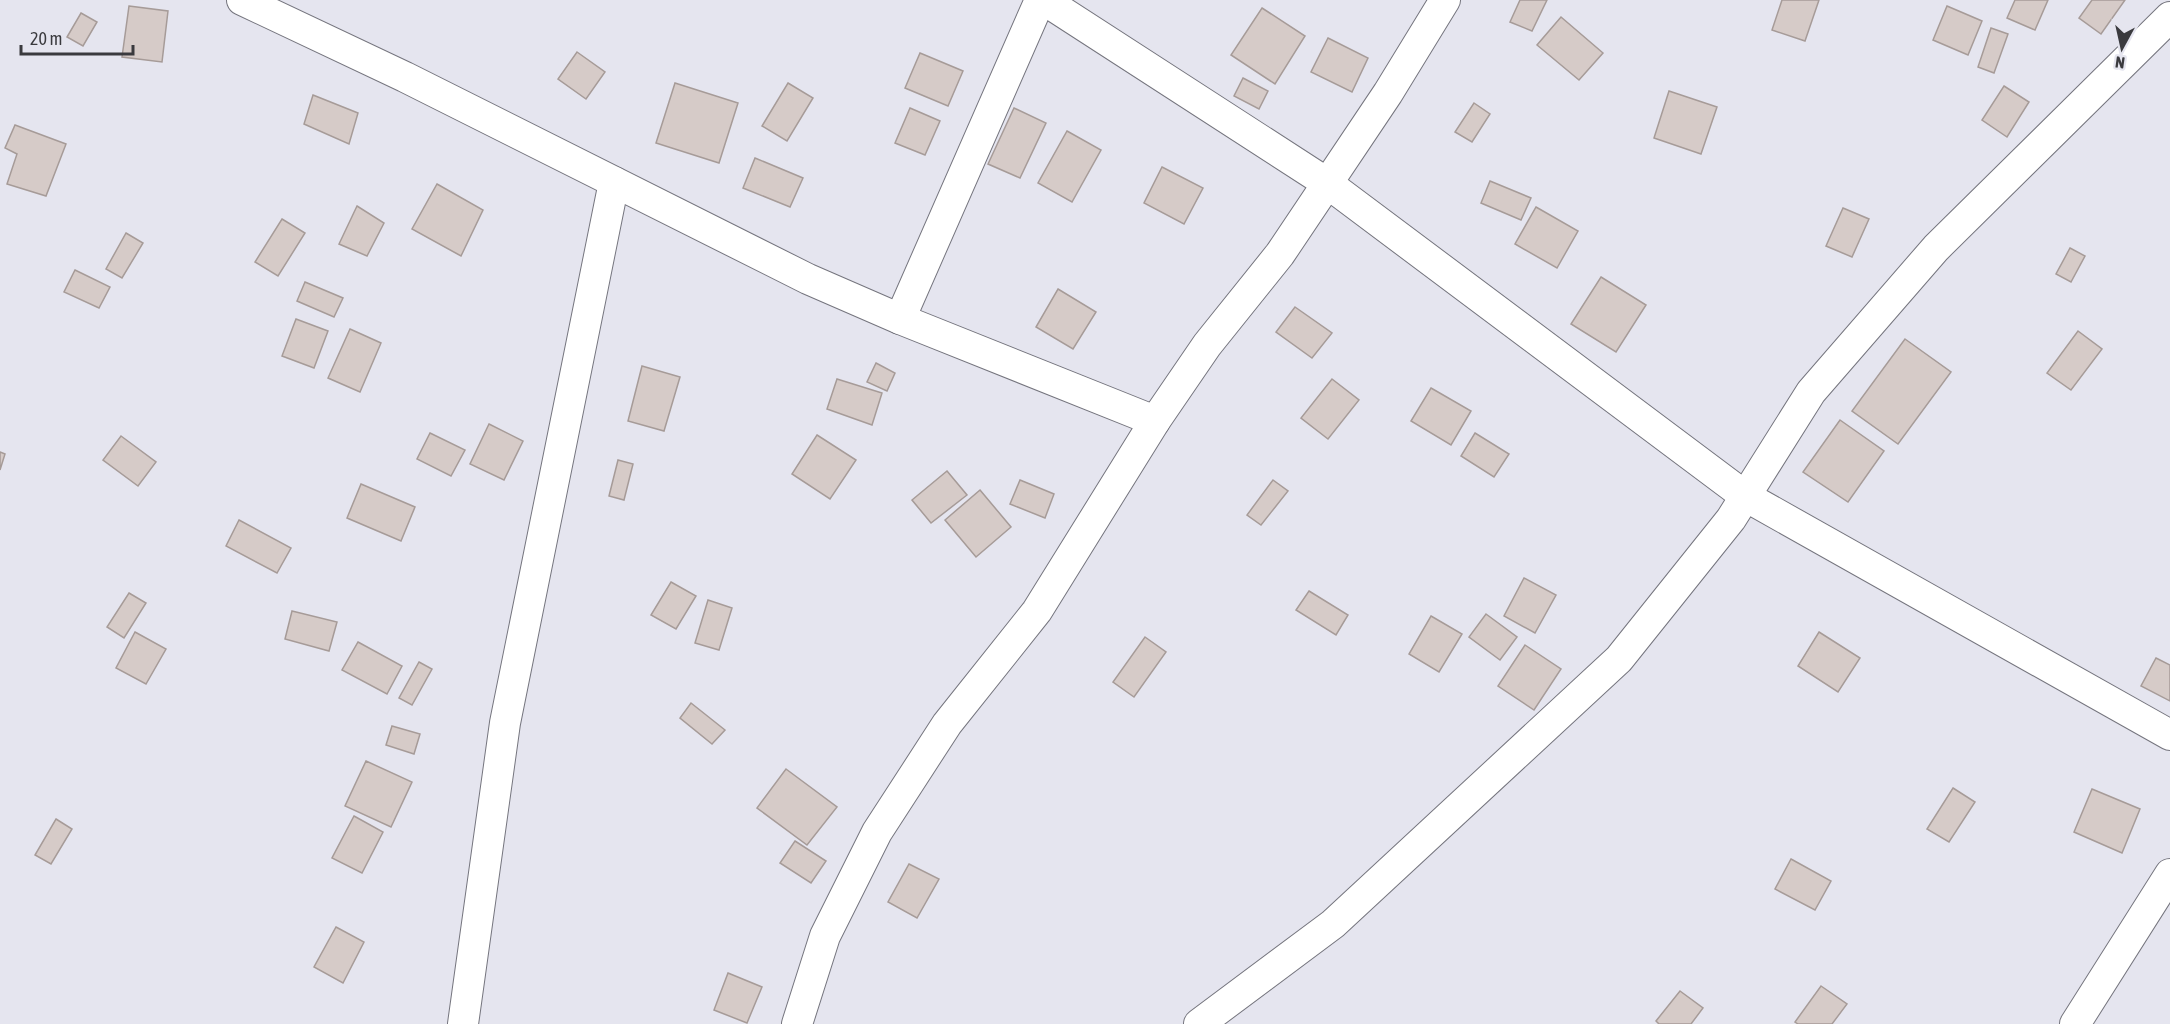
<svg xmlns="http://www.w3.org/2000/svg" width="2170" height="1024" viewBox="0 0 2170 1024" font-family="'Asap Condensed',sans-serif">
  <style>
    .building { fill: #d6cbc8; stroke: #a69b98; stroke-width: 1.5 }
    .lines { fill: none; stroke-linecap: round; stroke-linejoin: round }
    .minor-casing { stroke: #75757e; stroke-width: 32 }
    .minor { stroke: #fff; stroke-width: 30 }
  </style>
  <rect width="100%" height="100%" fill="#e5e5ef"/>
  <g class="building">
    <path d="M1520 0H1547L1532 31 1510 22Z"/>
    <path d="M1782 0H1819L1805 41 1772 30Z"/>
    <path d="M2015 0H2048L2035 30 2007 18Z"/>
    <path d="M2092 0H2125L2101 34 2079 18Z"/>
    <path d="M129 6 168 11 162 62 122 57Z"/>
    <path d="M1947 6 1982 21 1968 55 1933 40Z"/>
    <path d="M1262 8 1305 36 1275 84 1231 55Z"/>
    <path d="M81 13 97 22 83 46 67 37Z"/>
    <path d="M1561 17 1603 53 1579 80 1537 45Z"/>
    <path d="M1991 28 2008 34 1994 73 1978 67Z"/>
    <path d="M1328 38 1368 58 1352 92 1311 72Z"/>
    <path d="M577 52 605 72 586 99 558 79Z"/>
    <path d="M920 53 963 71 948 106 905 88Z"/>
    <path d="M1243 78 1268 91 1259 109 1234 96Z"/>
    <path d="M675 83 738 103 719 163 656 143Z"/>
    <path d="M788 83 813 98 787 141 762 126Z"/>
    <path d="M2004 86 2029 102 2007 137 1982 120Z"/>
    <path d="M1669 91 1717 107 1701 154 1654 138Z"/>
    <path d="M313 95 358 113 349 144 304 124Z"/>
    <path d="M1474 103 1490 114 1472 142 1455 132Z"/>
    <path d="M910 108 940 121 925 155 895 143Z"/>
    <path d="M1014 108 1046 123 1020 178 988 164Z"/>
    <path d="M15 125 66 144 46 196 7 184 17 154 5 148Z"/>
    <path d="M1067 131 1101 150 1072 202 1038 183Z"/>
    <path d="M755 158 803 178 790 207 743 188Z"/>
    <path d="M1162 167 1203 188 1184 224 1144 203Z"/>
    <path d="M1490 181 1531 198 1521 220 1481 203Z"/>
    <path d="M437 184 483 210 461 256 412 229Z"/>
    <path d="M357 206 384 223 367 256 339 244Z"/>
    <path d="M1536 207 1578 231 1557 268 1515 244Z"/>
    <path d="M1843 208 1869 219 1852 257 1826 246Z"/>
    <path d="M282 219 305 233 278 276 255 262Z"/>
    <path d="M126 233 143 243 122 278 106 269Z"/>
    <path d="M2070 248 2085 256 2071 282 2056 274Z"/>
    <path d="M75 270 110 287 99 308 64 292Z"/>
    <path d="M1601 277 1646 305 1616 352 1571 324Z"/>
    <path d="M305 282 343 298 334 317 297 301Z"/>
    <path d="M1058 289 1096 312 1073 349 1036 327Z"/>
    <path d="M1295 307 1332 333 1312 358 1276 332Z"/>
    <path d="M296 319 328 331 314 368 282 356Z"/>
    <path d="M350 329 381 343 360 392 328 378Z"/>
    <path d="M2078 331 2102 349 2071 390 2047 373Z"/>
    <path d="M1905 339 1951 372 1898 444 1852 411Z"/>
    <path d="M876 363 895 373 887 391 867 382Z"/>
    <path d="M642 366 680 377 664 431 628 421Z"/>
    <path d="M837 379 882 393 872 425 827 409Z"/>
    <path d="M1332 379 1359 400 1328 439 1301 418Z"/>
    <path d="M1431 388 1471 411 1451 445 1411 421Z"/>
    <path d="M1840 420 1884 451 1848 502 1803 472Z"/>
    <path d="M489 424 523 441 504 480 470 464Z"/>
    <path d="M430 433 465 450 451 476 417 459Z"/>
    <path d="M1475 433 1509 454 1494 477 1461 456Z"/>
    <path d="M817 435 856 460 830 499 792 474Z"/>
    <path d="M121 436 156 462 138 486 103 460Z"/>
    <path d="M0 452 5 454 0 470Z"/>
    <path d="M618 460 633 464 624 500 609 496Z"/>
    <path d="M947 471 967 495 931 523 912 500Z"/>
    <path d="M1020 480 1054 494 1045 518 1010 504Z"/>
    <path d="M1273 480 1288 491 1261 525 1247 515Z"/>
    <path d="M361 484 415 507 401 541 347 518Z"/>
    <path d="M980 490 1011 527 976 557 945 520Z"/>
    <path d="M239 520 291 548 277 573 226 546Z"/>
    <path d="M1524 578 1556 595 1535 633 1504 616Z"/>
    <path d="M671 582 696 596 676 629 651 615Z"/>
    <path d="M1309 591 1348 615 1336 635 1296 610Z"/>
    <path d="M129 593 146 603 124 638 107 627Z"/>
    <path d="M708 600 732 608 719 650 695 643Z"/>
    <path d="M292 611 337 622 329 651 285 639Z"/>
    <path d="M1486 614 1517 637 1500 660 1469 637Z"/>
    <path d="M1431 616 1462 634 1439 672 1409 654Z"/>
    <path d="M135 632 166 649 146 684 116 668Z"/>
    <path d="M1819 632 1860 658 1838 692 1798 666Z"/>
    <path d="M1145 637 1166 652 1134 697 1113 682Z"/>
    <path d="M358 642 402 666 387 694 342 670Z"/>
    <path d="M1525 645 1561 669 1534 710 1498 686Z"/>
    <path d="M2156 658 2170 665V701L2141 686Z"/>
    <path d="M419 662 432 669 412 705 399 698Z"/>
    <path d="M691 703 725 730 712 744 680 718Z"/>
    <path d="M392 726 420 734 414 754 386 745Z"/>
    <path d="M366 761 412 782 391 827 345 806Z"/>
    <path d="M786 769 837 807 807 845 757 808Z"/>
    <path d="M1953 788 1975 802 1949 842 1927 829Z"/>
    <path d="M2092 789 2140 809 2122 853 2074 832Z"/>
    <path d="M354 816 383 832 362 873 332 858Z"/>
    <path d="M56 819 72 829 51 864 35 855Z"/>
    <path d="M795 841 826 861 811 883 780 863Z"/>
    <path d="M1791 859 1831 881 1815 910 1775 889Z"/>
    <path d="M909 864 939 879 917 918 888 902Z"/>
    <path d="M336 927 364 942 343 983 314 967Z"/>
    <path d="M728 973 762 987 747 1023 714 1010Z"/>
    <path d="M1821 986 1847 1004 1832 1024H1798L1795 1022Z"/>
    <path d="M1680 991 1703 1008 1691 1024H1659L1656 1021Z"/>
  </g>
  <g class="lines">
    <defs>
      <g id="minor">
        <path d="M242 0 405 77 808 279 900 319 1155 421"/>
        <path d="M1044 0 1327 183 1745 496 2170 735"/>
        <path d="M900 319 1040 0"/>
        <path d="M463 1024 505 723 614 182"/>
        <path d="M797 1024 825 936 877 832 947 724 1037 611 1155 421 1207 345 1280 254 1388 93 1445 0"/>
        <path d="M1199 1024 1333 924 1619 659 1731 519 1811 392 1936 248 2170 17"/>
        <path d="M2075 1024 2170 874"/>
      </g>
    </defs>
    <use href="#minor" class="minor-casing"/>
    <use href="#minor" class="minor"/>
  </g>
  <g transform="translate(2122 48) rotate(188)" stroke="#e5e5ef" stroke-width="4.5" paint-order="stroke">
  <path d="M0-4.5L10 22L0 15L-10 22Z" fill="#3a3a3e"/>
  <text y="-9" font-size="16" font-weight="bold" text-anchor="middle" fill="#3a3a3e">N</text>
  </g>
  <path d="M21 45v9h112v-9" fill="none" stroke="#3a3a3e" stroke-width="3"/>
  <text x="30" y="45" font-size="18" fill="#3a3a3e" stroke="#e5e5ef" stroke-width="4.5" paint-order="stroke">20 m</text>
</svg>
